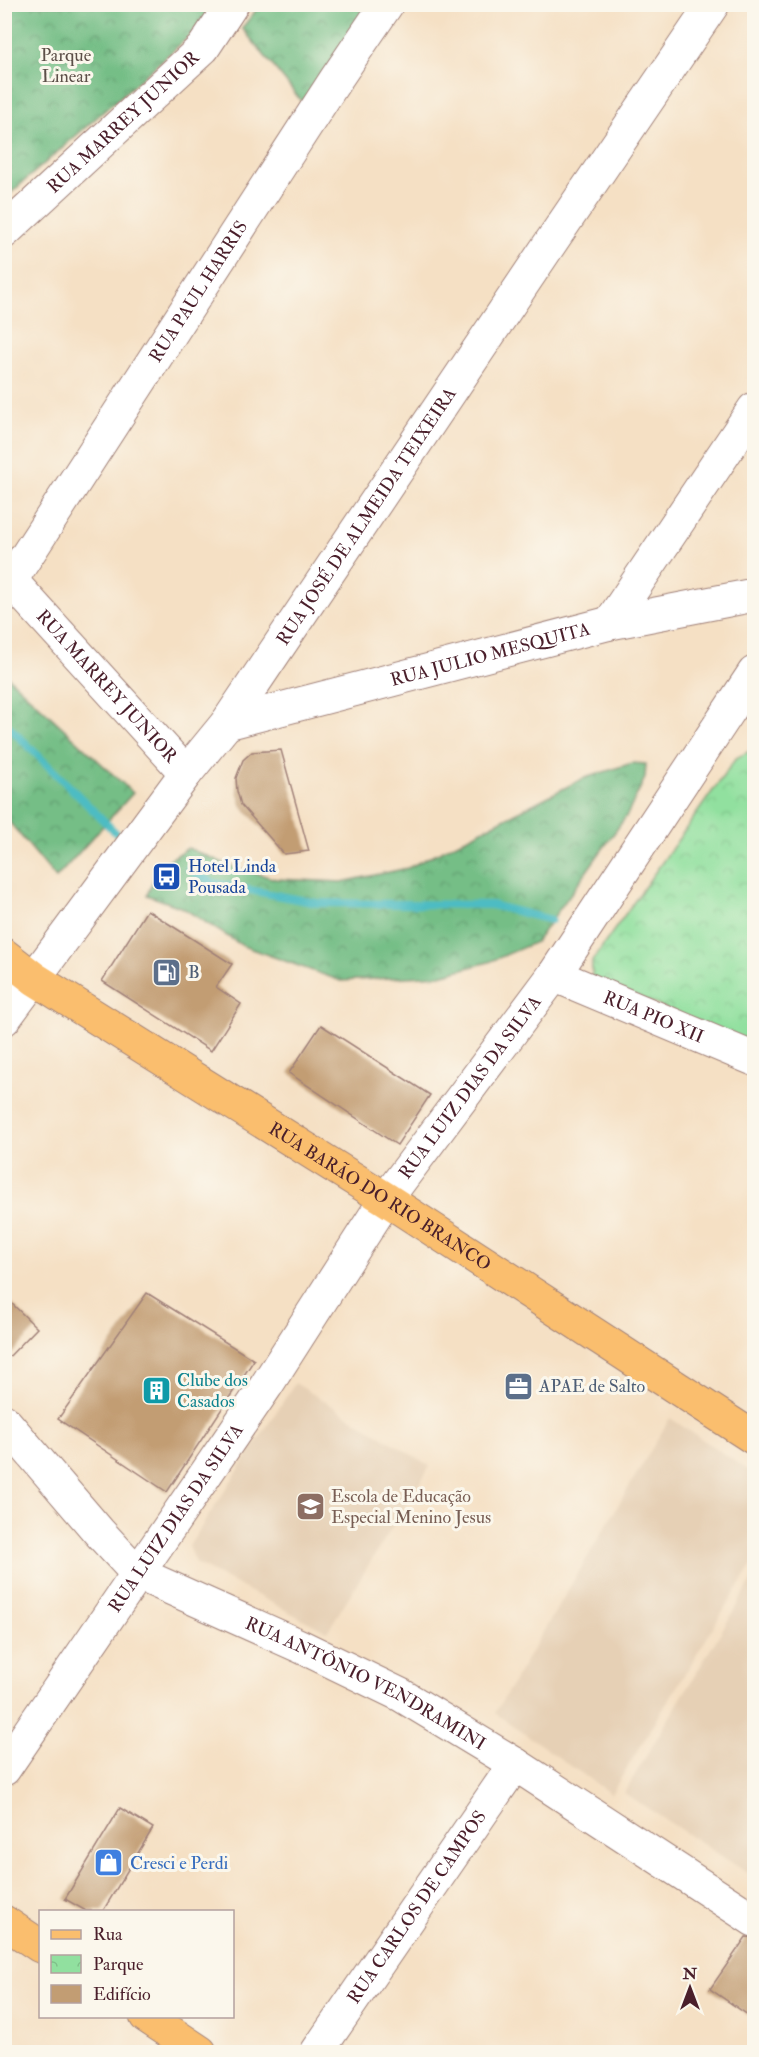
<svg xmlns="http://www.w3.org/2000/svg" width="759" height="2057" viewBox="0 0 759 2057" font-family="'IM FELL Double Pica',serif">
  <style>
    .built { fill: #e6d0b5 }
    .forest { fill: url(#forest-crowns); stroke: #5f6e58; stroke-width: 1.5 }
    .park { fill: url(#park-crowns); stroke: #6e8065; stroke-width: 1.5 }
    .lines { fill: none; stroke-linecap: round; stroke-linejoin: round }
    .stream { stroke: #4dbcc3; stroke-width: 8 }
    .building { fill: #c29d73 }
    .minor-casing { stroke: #a08078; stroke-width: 35 }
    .major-casing { stroke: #a08078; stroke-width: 35 }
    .minor { stroke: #fff; stroke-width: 33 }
    .major { stroke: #fabe6e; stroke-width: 33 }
    .labels { text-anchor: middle; stroke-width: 6; stroke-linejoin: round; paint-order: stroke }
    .park-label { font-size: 18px; fill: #5c4f48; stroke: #fbf7ec }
    .street-label { font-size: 18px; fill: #4a1f2b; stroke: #fbf7ec }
    .transit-label { font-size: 18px; fill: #164399; stroke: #fbf7ec; text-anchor: start }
    .service-label { font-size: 18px; fill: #4e5e75; stroke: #fbf7ec; text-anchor: start }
    .culture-label { font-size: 18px; fill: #0d838f; stroke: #fbf7ec; text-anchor: start }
    .education-label { font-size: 18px; fill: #785e54; stroke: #fbf7ec; text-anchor: start }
    .shop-label { font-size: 18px; fill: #366cbe; stroke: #fbf7ec; text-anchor: start }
  </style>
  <defs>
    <pattern id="forest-crowns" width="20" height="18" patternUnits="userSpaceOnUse" patternTransform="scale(1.5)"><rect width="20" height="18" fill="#74be86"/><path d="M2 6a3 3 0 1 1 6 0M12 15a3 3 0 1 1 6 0" fill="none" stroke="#619a6e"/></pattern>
    <pattern id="park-crowns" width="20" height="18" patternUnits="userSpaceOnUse" patternTransform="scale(1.5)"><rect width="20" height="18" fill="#91e09f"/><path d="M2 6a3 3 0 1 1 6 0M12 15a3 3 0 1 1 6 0" fill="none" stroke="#7fc089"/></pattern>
  </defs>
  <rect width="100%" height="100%" fill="#fbf7ec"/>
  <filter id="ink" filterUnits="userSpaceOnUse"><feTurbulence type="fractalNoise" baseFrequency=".0167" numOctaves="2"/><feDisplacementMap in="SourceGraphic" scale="12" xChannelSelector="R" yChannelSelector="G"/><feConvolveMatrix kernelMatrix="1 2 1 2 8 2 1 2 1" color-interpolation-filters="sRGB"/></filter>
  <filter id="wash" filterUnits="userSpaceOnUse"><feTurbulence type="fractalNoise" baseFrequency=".008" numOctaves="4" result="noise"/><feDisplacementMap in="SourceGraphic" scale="24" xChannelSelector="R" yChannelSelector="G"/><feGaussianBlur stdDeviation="1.35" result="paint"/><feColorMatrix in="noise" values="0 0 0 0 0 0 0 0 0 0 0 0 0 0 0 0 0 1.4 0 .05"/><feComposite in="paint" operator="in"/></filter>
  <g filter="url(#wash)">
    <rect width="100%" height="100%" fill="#f5e0c4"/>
    <g class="built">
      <path d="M295 1383 430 1466 327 1632 196 1563 189 1546Z"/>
      <path d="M670 1418 754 1474V1561L611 1794 495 1713Z"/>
      <path d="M754 1577V1877L624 1793Z"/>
    </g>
    <g class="forest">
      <path d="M5 5H219L194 32 5 198Z"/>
      <path d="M260 5H370L303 103 242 28Z"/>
      <path d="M4 673 133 793 56 878 5 817Z"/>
      <path d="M632 763 646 764 645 778 627 815 536 942 489 962 440 975 341 981 243 946 183 908 147 895 159 866 188 848 233 867 276 879 342 882 408 868 582 779Z"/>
    </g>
    <path class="park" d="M754 749V1045L592 978V961L736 758Z"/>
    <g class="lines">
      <g class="stream">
        <path d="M4 722 116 833"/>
        <path d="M189 869 213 883 317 903 491 905 551 920"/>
      </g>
    </g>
    <g id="blocks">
      <g class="building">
        <path d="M281 750 309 851 284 854 241 805 237 791 236 778 243 760 252 752Z"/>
        <path d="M147 910 232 964 216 987 241 1004 211 1051 102 981Z"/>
        <path d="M321 1025 430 1095 397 1145 289 1073Z"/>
        <path d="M147 1293 254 1360 167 1492 58 1419Z"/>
        <path d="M4 1296 37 1328 4 1362Z"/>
        <path d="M120 1808 153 1828 103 1911H86L65 1899Z"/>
        <path d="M746 1937 754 1938V2019L710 1989Z"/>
      </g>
    </g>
  </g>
  <g filter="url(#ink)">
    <use href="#blocks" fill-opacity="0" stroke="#a08078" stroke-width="1.5"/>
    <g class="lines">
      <defs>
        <g id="minor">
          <path id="s1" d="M4 232 203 48 232 4"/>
          <path id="s2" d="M4 573 186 773"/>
          <path id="s3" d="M11 580 336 79 387 4"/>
          <path d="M610 623 754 409"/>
          <path id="s4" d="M227 723 610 623 754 595"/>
          <path id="s5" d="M554 975 754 1059"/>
          <path id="s6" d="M4 1019 186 773 227 723 551 242 713 4"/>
          <path id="s7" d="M4 1421 99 1532 137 1573 302 1647 401 1695 515 1764 754 1920"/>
          <path id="s8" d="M4 1769 266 1386 386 1199 554 975 754 673"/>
          <path id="s9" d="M317 2052 515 1764"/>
        </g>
        <g id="major">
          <path id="s10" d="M4 955 35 979 386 1199 754 1438"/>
          <path d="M4 1922 40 1946"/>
          <path d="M146 2016 200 2052"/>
        </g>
      </defs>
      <use href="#minor" class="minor-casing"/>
      <use href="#major" class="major-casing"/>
      <use href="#minor" class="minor"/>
      <use href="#major" class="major"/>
    </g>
  </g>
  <defs>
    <symbol id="bus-square" viewBox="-11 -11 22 22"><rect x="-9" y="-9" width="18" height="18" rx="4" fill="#1a4fb4" stroke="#fbf7ec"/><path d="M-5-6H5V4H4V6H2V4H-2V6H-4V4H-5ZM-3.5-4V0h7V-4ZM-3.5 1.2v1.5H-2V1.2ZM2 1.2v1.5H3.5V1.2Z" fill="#fff"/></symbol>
    <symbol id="fuel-square" viewBox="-11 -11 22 22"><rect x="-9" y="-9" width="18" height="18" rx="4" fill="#5c6f8a" stroke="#fbf7ec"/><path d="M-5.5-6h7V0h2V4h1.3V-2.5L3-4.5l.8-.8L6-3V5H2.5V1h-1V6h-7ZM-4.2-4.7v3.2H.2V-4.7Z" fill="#fff"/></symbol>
    <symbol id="office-square" viewBox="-11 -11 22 22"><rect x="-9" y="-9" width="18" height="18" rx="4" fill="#5c6f8a" stroke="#fbf7ec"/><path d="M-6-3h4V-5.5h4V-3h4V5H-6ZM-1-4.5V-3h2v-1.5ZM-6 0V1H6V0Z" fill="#fff"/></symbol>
    <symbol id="building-square" viewBox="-11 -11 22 22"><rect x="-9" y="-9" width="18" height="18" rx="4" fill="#0f9aa8" stroke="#fbf7ec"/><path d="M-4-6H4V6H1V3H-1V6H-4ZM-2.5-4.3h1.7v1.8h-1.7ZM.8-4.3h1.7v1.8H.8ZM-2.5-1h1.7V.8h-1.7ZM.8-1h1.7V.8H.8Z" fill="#fff"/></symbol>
    <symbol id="school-square" viewBox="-11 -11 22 22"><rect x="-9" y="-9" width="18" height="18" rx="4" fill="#8d6e63" stroke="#fbf7ec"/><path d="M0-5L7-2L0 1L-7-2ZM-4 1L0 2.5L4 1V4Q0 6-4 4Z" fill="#fff"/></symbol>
    <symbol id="shop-square" viewBox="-11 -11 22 22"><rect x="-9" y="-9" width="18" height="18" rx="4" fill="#3f7fe0" stroke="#fbf7ec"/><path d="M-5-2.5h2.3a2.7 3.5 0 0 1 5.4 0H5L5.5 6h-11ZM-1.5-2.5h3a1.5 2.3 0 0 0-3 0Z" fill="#fff"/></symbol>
  </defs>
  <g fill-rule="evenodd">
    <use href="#bus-square" x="150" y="860" width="33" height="33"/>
    <use href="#fuel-square" x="150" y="956" width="33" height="33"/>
    <use href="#office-square" x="502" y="1370" width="33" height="33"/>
    <use href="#building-square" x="140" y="1374" width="33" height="33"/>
    <use href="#school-square" x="294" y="1490" width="33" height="33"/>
    <use href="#shop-square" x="92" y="1846" width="33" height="33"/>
  </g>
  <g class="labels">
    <g class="park-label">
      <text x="66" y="61">Parque<tspan x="66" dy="21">Linear</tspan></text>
    </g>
    <g class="street-label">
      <text dy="6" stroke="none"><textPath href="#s1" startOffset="162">RUA MARREY JUNIOR</textPath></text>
      <text dy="6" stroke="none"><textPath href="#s3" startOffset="344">RUA PAUL HARRIS</textPath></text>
      <text dy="6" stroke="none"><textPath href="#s6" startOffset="620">RUA JOSÉ DE ALMEIDA TEIXEIRA</textPath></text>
      <text dy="6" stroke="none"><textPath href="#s4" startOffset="272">RUA JULIO MESQUITA</textPath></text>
      <text dy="6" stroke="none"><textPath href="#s2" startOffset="153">RUA MARREY JUNIOR</textPath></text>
      <text dy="6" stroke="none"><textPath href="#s5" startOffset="108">RUA PIO XII</textPath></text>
      <text dy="6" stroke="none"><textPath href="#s8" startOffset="826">RUA LUIZ DIAS DA SILVA</textPath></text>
      <text dy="6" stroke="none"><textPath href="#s10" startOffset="447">RUA BARÃO DO RIO BRANCO</textPath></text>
      <text dy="6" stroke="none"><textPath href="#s8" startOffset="304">RUA LUIZ DIAS DA SILVA</textPath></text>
      <text dy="6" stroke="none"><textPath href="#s7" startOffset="456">RUA ANTÔNIO VENDRAMINI</textPath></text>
      <text dy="6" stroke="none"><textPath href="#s9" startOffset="176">RUA CARLOS DE CAMPOS</textPath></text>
    </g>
    <g class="transit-label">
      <text x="188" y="872">Hotel Linda<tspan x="188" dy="21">Pousada</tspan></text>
    </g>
    <g class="service-label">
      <text x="188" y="978">B</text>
      <text x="539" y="1392">APAE de Salto</text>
    </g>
    <g class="culture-label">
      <text x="177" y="1386">Clube dos<tspan x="177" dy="21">Casados</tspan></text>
    </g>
    <g class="education-label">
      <text x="331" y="1502">Escola de Educação<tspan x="331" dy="21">Especial Menino Jesus</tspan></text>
    </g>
    <g class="shop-label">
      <text x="130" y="1869">Cresci e Perdi</text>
    </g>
  </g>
  <rect width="759" height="2057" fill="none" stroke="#fbf7ec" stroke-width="24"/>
  <rect x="39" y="1910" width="195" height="108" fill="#fbf7ec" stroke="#b4a19f" stroke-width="1.5"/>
  <rect x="51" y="1930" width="30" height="9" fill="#fabe6e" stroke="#b4a19f" stroke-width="1.5"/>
  <text x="93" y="1940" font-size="18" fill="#4a1f2b">Rua</text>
  <rect x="51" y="1955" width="30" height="18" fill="url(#park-crowns)" stroke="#b4a19f" stroke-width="1.5"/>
  <text x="93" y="1970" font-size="18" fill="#4a1f2b">Parque</text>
  <rect x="51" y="1985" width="30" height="18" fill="#c29d73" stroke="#b4a19f" stroke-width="1.5"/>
  <text x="93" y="2000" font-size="18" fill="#4a1f2b">Edifício</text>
  <g transform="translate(690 1988)" stroke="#fbf7ec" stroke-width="4.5" paint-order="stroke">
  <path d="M0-4.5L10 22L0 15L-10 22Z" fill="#4a1f2b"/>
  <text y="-9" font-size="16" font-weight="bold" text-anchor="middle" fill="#4a1f2b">N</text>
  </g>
</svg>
